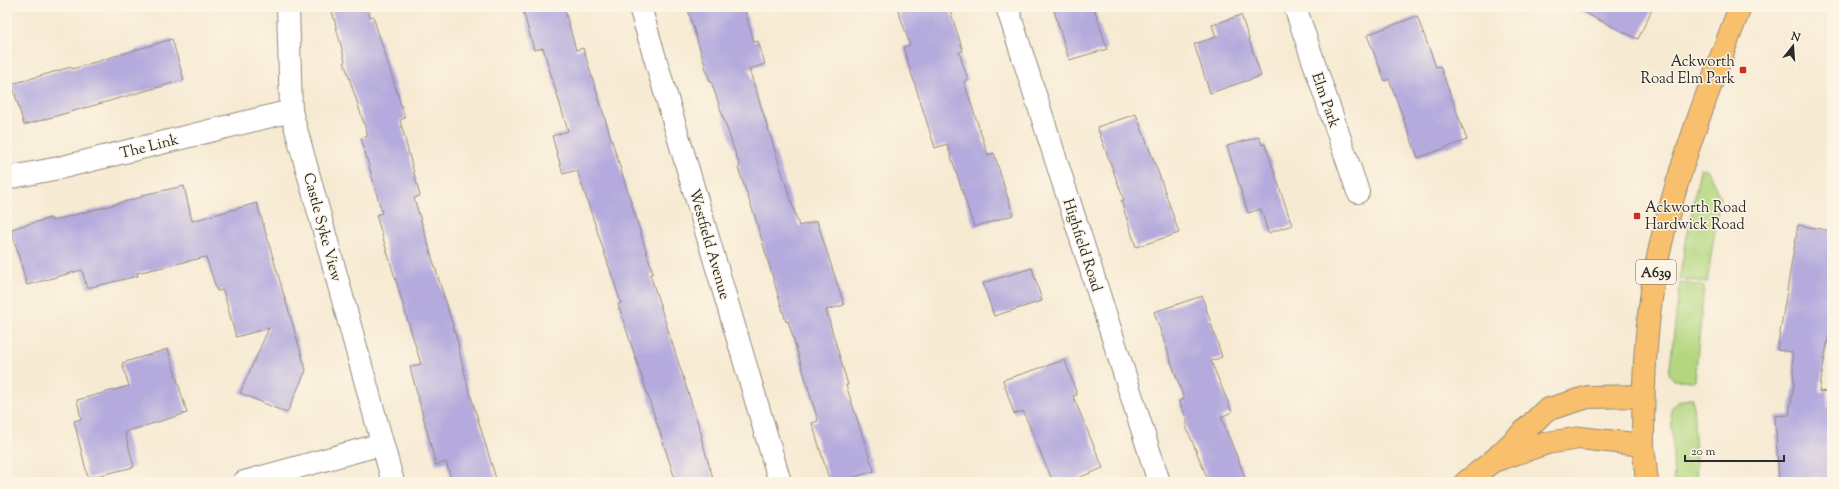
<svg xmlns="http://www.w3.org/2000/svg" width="1839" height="489" viewBox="0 0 1839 489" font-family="'Sorts Mill Goudy',serif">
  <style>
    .green { fill: #b2d77f; stroke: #6e8155 }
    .building { fill: #b4aadd }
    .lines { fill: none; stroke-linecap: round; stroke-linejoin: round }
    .minor-casing { stroke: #918a7f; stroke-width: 24 }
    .primary-casing { stroke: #918a7f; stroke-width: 24 }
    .trunk-casing { stroke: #918a7f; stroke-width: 24 }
    .minor { stroke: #fff; stroke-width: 22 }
    .primary { stroke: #f8bf6c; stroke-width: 22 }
    .trunk { stroke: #f8bf6c; stroke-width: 22 }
    .poi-dot { fill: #c8321e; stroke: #fcf5e5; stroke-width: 1.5 }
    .labels { text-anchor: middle; stroke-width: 3; stroke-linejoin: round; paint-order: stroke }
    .shield { fill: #fcf5e5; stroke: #6a6863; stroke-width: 1 }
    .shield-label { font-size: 14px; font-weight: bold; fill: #2b2b2b }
    .poi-label { font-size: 15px; fill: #2b2b2b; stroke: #fcf5e5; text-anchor: end }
    .street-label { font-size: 15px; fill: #2b2b2b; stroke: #fcf5e5 }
  </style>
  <rect width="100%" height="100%" fill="#fcf5e5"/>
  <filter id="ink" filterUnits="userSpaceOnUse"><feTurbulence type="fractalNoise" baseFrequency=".025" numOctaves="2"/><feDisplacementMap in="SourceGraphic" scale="8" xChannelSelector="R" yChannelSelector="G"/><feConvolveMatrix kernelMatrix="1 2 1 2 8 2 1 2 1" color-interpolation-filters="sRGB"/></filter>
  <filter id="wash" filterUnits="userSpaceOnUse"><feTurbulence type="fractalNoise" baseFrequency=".012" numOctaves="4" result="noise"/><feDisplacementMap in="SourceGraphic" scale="16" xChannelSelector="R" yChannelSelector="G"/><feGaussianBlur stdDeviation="0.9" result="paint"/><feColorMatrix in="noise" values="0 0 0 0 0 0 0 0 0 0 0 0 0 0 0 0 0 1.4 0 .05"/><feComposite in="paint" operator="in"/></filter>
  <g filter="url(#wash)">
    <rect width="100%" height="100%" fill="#f7ead3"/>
    <g class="green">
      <path d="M1700 169 1708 170 1720 198 1707 282 1679 279Z"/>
      <path d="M1680 283 1704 286 1695 381 1674 380 1669 374Z"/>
      <path d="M1693 398 1697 482H1674L1671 407 1680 401Z"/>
    </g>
    <g id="blocks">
      <g class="building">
        <path d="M331 7H367L370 17 373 16 405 118 400 120 420 196 414 198 459 346H458L468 387 497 482H452L446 462 436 465 410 367 421 364 376 215 382 213 361 138 368 136 344 62 345 61Z"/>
        <path d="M522 7H564L576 50 583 48 653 273 650 274 702 436 701 437 714 482H676L618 304 621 303 577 170 563 174 552 136 568 131 543 48 534 50Z"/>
        <path d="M687 7H744L754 42 758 41 765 64 749 69 799 226 817 221 844 305 826 310 848 385H846L874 471 838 482H830L812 423 818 421 801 364 788 321 786 322 755 217 738 168 740 167 711 81 710 82Z"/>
        <path d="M897 7H949L963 51 959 52 968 80 964 82 988 155 994 153 1013 215 974 227 947 144 935 148 903 47 910 45Z"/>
        <path d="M1053 7H1094L1107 49 1069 60Z"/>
        <path d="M1573 7H1653L1638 39Z"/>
        <path d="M1241 15 1261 76 1210 93 1194 44 1216 37 1212 25Z"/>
        <path d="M1417 16 1436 67 1440 66 1467 140 1418 158 1389 79 1385 81 1367 35Z"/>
        <path d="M172 39 184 80 24 125 12 84 71 67 72 69Z"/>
        <path d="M1136 114 1160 177 1179 233 1136 247 1121 201 1124 200 1097 127Z"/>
        <path d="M1259 137 1262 145 1265 144 1292 225 1268 233 1261 209 1248 213 1227 146Z"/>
        <path d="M184 186 192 221 257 203 306 370 287 413 240 393 269 328 236 337 223 290 217 291 206 257 137 273 138 276 87 288 82 270 27 285 11 229 51 218 52 221 142 197V195Z"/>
        <path d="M1798 225 1832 231V315L1819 392 1827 391 1832 482H1779L1775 416 1789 415 1794 384 1792 352 1777 350Z"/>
        <path d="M1032 268 1042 301 994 316 983 283Z"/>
        <path d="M1202 296 1222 357 1211 361 1232 412 1221 417 1247 482H1209L1185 424 1188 423 1179 401 1184 399 1154 312Z"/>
        <path d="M168 349 187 413 125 432 134 467 88 478 74 421 81 419 77 400 129 386 122 363Z"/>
        <path d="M1065 360 1077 395 1073 396 1103 468 1068 482H1053L1023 411 1014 414 1003 380Z"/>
      </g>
    </g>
  </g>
  <g filter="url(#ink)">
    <use href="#blocks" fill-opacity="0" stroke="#918a7f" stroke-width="1"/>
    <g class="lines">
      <defs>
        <g id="minor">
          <path d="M288 7 291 111 393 482"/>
          <path d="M640 7 780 482"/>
          <path d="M1007 7 1159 482"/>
          <path d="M1295 7 1358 192"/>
          <path d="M7 178 59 168 291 111"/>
          <path d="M244 482 382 444"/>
        </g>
        <path id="primary" d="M1643 445 1647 482"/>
        <g id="trunk">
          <path d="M1493 461 1547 443 1580 438 1643 445C1643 373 1646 301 1664 231 1683 154 1712 81 1740 7"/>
          <path d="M1466 482 1493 461 1546 410 1588 397 1643 396"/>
        </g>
      </defs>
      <use href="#minor" class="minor-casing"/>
      <use href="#primary" class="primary-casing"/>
      <use href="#trunk" class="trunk-casing"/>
      <use href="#minor" class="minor"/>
      <use href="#primary" class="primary"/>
      <use href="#trunk" class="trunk"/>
    </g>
  </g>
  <g class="poi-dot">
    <rect x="1739" y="66" width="8" height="8" rx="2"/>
    <rect x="1633" y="212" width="8" height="8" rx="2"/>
  </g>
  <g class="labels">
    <rect class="shield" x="1636" y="260" width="40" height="24" rx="3"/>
    <g class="shield-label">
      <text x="1656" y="277">A639</text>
    </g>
    <g class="poi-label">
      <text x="1735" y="66">Ackworth<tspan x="1735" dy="17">Road Elm Park</tspan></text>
      <text x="1645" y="212" text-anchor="start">Ackworth Road<tspan x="1645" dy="17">Hardwick Road</tspan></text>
    </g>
    <g class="street-label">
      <text transform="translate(1326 100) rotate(71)" y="5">Elm Park</text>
      <text transform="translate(149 146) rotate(-14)" y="5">The Link</text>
      <text transform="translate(323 227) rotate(75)" y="5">Castle Syke View</text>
      <text transform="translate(710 244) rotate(74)" y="5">Westfield Avenue</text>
      <text transform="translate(1083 245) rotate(72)" y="5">Highfield Road</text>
    </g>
  </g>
  <rect width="1839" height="489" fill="none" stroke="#fcf5e5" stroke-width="24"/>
  <g transform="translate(1793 46) rotate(17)" stroke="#fcf5e5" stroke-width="3" paint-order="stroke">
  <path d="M0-3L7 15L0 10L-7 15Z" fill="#2b2b2b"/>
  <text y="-6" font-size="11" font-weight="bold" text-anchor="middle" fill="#2b2b2b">N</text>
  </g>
  <path d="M1685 455v6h99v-6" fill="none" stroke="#2b2b2b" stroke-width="2"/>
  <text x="1691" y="455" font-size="12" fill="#2b2b2b" stroke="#fcf5e5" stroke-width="3" paint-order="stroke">20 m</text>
</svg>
